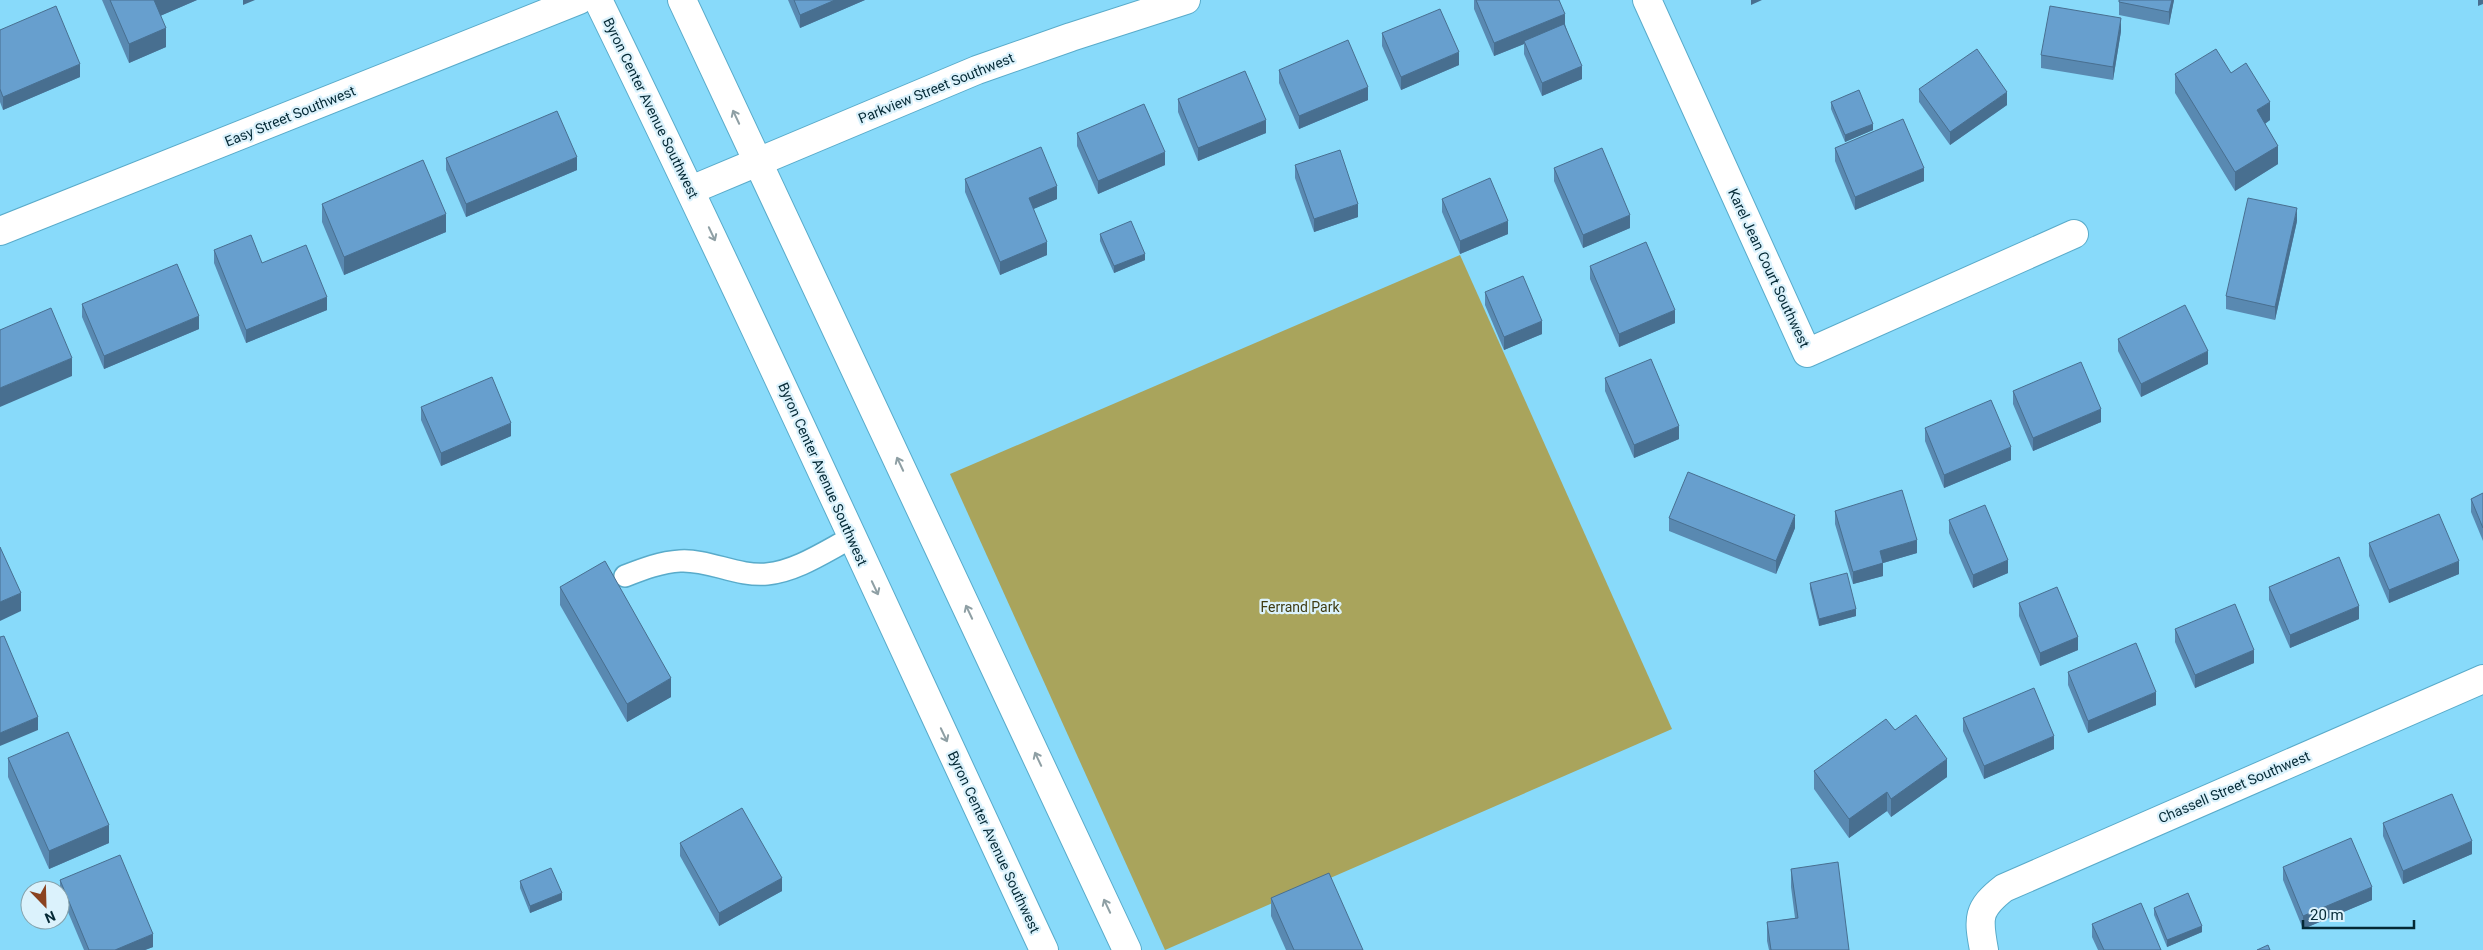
<svg xmlns="http://www.w3.org/2000/svg" width="2483" height="950" viewBox="0 0 2483 950" font-family="Roboto,sans-serif">
  <style>
    .green { fill: #a9a45c }
    .lines { fill: none; stroke-linecap: round; stroke-linejoin: round }
    .lane-casing { stroke: #59abca; stroke-width: 24 }
    .street-casing { stroke: #59abca; stroke-width: 30 }
    .primary-casing { stroke: #59abca; stroke-width: 30 }
    .lane { stroke: #fff; stroke-width: 21 }
    .street { stroke: #fff; stroke-width: 28 }
    .primary { stroke: #fff; stroke-width: 28 }
    .wall { fill: #5989b1 }
    .shaded-wall { fill: #486f90 }
    .building { fill: #679fce; stroke: #486f90 }
    .oneway { stroke: #8e9fa4 }
    .labels { text-anchor: middle; stroke-width: 4.5; stroke-linejoin: round; paint-order: stroke }
    .street-label { font-size: 14px; fill: #042935; stroke: #dbf2fc }
    .park-label { font-size: 14px; fill: #3f3c13; stroke: #dbf2fc }
  </style>
  <rect width="100%" height="100%" fill="#88dafa"/>
  <path class="green" d="M1460 255 1672 729 1165 950 950 474Z"/>
  <g class="lines">
    <defs>
      <path id="lane" d="M625 576C643 569 661 562 680 561 708 559 738 577 767 574 797 571 826 551 851 538"/>
      <g id="street">
        <path d="M1647 0 1807 353 2074 234"/>
        <path d="M691 190 977 70 1071 37 1186 0"/>
        <path d="M0 231 579 0"/>
        <path d="M1984 950C1978 918 1977 909 2004 888L2483 679"/>
      </g>
      <g id="primary">
        <path d="M598 0C752 315 896 633 1044 950"/>
        <path d="M682 0 1127 950"/>
      </g>
    </defs>
    <use href="#lane" class="lane-casing"/>
    <use href="#street" class="street-casing"/>
    <use href="#primary" class="primary-casing"/>
    <use href="#lane" class="lane"/>
    <use href="#street" class="street"/>
    <use href="#primary" class="primary"/>
  </g>
  <g class="wall">
    <path d="M102 0H197L160 16 166 47 129 63Z"/>
    <path d="M788 0H865L800 28Z"/>
    <path d="M1474 0H1559L1565 24 1582 79 1542 96 1524 54V44L1494 56 1474 9Z"/>
    <path d="M2174 0 2169 25 2119 15V2Z"/>
    <path d="M0 30 80 77 3 110 0 102Z"/>
    <path d="M2121 31 2113 80 2041 68V55Z"/>
    <path d="M1382 33 1459 65 1401 90 1382 46Z"/>
    <path d="M1279 70 1368 100 1299 129 1279 83Z"/>
    <path d="M2231 73 2270 120 2265 124 2278 164 2235 191 2175 93V74Z"/>
    <path d="M1919 89 2007 105 1950 145 1919 102Z"/>
    <path d="M1178 99 1266 133 1198 161 1178 112Z"/>
    <path d="M1831 102 1873 130 1845 142 1831 109Z"/>
    <path d="M1077 133 1165 165 1098 194 1077 146Z"/>
    <path d="M1835 148 1924 181 1855 210 1835 161Z"/>
    <path d="M446 158 577 170 466 217 446 170Z"/>
    <path d="M1295 165 1358 217 1314 232 1295 178Z"/>
    <path d="M1554 168 1630 228 1583 248 1554 181Z"/>
    <path d="M965 179 1057 199 1033 209 1047 255 1000 275 965 192Z"/>
    <path d="M1442 199 1508 234 1460 254 1442 212Z"/>
    <path d="M322 204 446 232 344 275 322 222Z"/>
    <path d="M2297 221 2275 320 2226 309V296Z"/>
    <path d="M1100 234 1145 260 1114 273 1100 241Z"/>
    <path d="M214 250 262 263 327 310 246 343 214 263Z"/>
    <path d="M1590 266 1675 323 1619 347 1590 279Z"/>
    <path d="M1485 292 1542 334 1504 350 1485 305Z"/>
    <path d="M82 304 199 329 104 369 82 317Z"/>
    <path d="M2118 339 2208 364 2141 397 2118 351Z"/>
    <path d="M1605 378 1679 439 1634 458 1605 391Z"/>
    <path d="M2013 391 2101 422 2033 451 2013 404Z"/>
    <path d="M421 407 511 436 441 466 421 420Z"/>
    <path d="M1925 428 2011 460 1944 488 1925 441Z"/>
    <path d="M2483 493V541L2471 512V499Z"/>
    <path d="M1835 511 1917 553 1883 563V576L1853 584 1835 524Z"/>
    <path d="M1669 518 1795 528 1776 574 1669 531Z"/>
    <path d="M1949 520 2008 573 1973 588 1949 533Z"/>
    <path d="M2369 543 2459 574 2389 603 2369 556Z"/>
    <path d="M1810 583 1856 616 1819 626 1810 589Z"/>
    <path d="M560 587 671 697 627 722 560 605Z"/>
    <path d="M2269 587 2359 619 2290 648 2269 600Z"/>
    <path d="M2019 603 2078 650 2040 666 2019 616Z"/>
    <path d="M2175 629 2254 663 2195 688 2175 642Z"/>
    <path d="M2068 672 2156 705 2088 733 2068 685Z"/>
    <path d="M1963 718 2054 749 1984 779 1963 731Z"/>
    <path d="M1895 730 1947 777 1891 817 1887 811 1849 838 1814 789V771Z"/>
    <path d="M8 758 109 843 49 869 8 777Z"/>
    <path d="M2383 823 2472 854 2403 884 2383 836Z"/>
    <path d="M680 843 782 891 719 926 680 856Z"/>
    <path d="M2283 867 2372 900 2303 929 2283 880Z"/>
    <path d="M1791 869 1849 950H1769L1767 941V922L1795 918 1791 887Z"/>
    <path d="M60 880 153 947 145 950H84L60 893Z"/>
    <path d="M520 881 562 900 530 913 520 888Z"/>
    <path d="M1271 898 1363 950H1286L1271 916Z"/>
    <path d="M2154 908 2202 932 2167 947 2154 915Z"/>
    <path d="M2092 924 2161 950H2098L2092 937Z"/>
  </g>
  <g class="shaded-wall">
    <path d="M154 0H197L153 19Z"/>
    <path d="M243 0H255L243 5Z"/>
    <path d="M835 0H865L800 28V15Z"/>
    <path d="M1751 0H1762L1751 5Z"/>
    <path d="M2172 0H2174L2169 25V12Z"/>
    <path d="M2478 0H2483V4L2478 6Z"/>
    <path d="M1565 14V27L1524 41V44L1494 56V43Z"/>
    <path d="M2121 18V31L2113 80V67Z"/>
    <path d="M166 28V47L129 63V44Z"/>
    <path d="M1459 52V65L1401 90V77Z"/>
    <path d="M80 64V77L3 110V97Z"/>
    <path d="M1582 66V79L1542 96V83Z"/>
    <path d="M1368 87V100L1299 129V116Z"/>
    <path d="M2007 92V105L1950 145V132Z"/>
    <path d="M2270 102V120L2257 129V110Z"/>
    <path d="M1266 120V133L1198 161V148Z"/>
    <path d="M1873 124V130L1845 142V135Z"/>
    <path d="M2278 146V164L2235 191V172Z"/>
    <path d="M1165 152V165L1098 194V181Z"/>
    <path d="M577 157V170L466 217V204Z"/>
    <path d="M1924 168V181L1855 210V197Z"/>
    <path d="M1057 186V199L1029 211V198Z"/>
    <path d="M1358 204V217L1314 232V219Z"/>
    <path d="M2297 208V221L2275 320V307Z"/>
    <path d="M446 214V232L344 275V257Z"/>
    <path d="M1630 215V228L1583 248V235Z"/>
    <path d="M1508 221V234L1460 254V241Z"/>
    <path d="M1047 242V255L1000 275V262Z"/>
    <path d="M1145 254V260L1114 273V266Z"/>
    <path d="M327 297V310L246 343V330Z"/>
    <path d="M1675 310V323L1619 347V334Z"/>
    <path d="M199 316V329L104 369V356Z"/>
    <path d="M1542 321V334L1504 350V337Z"/>
    <path d="M2208 351V364L2141 397V384Z"/>
    <path d="M72 358V376L0 407V388Z"/>
    <path d="M2101 409V422L2033 451V438Z"/>
    <path d="M511 423V436L441 466V453Z"/>
    <path d="M1679 426V439L1634 458V445Z"/>
    <path d="M2011 447V460L1944 488V475Z"/>
    <path d="M1795 515V528L1776 574V561Z"/>
    <path d="M1917 540V553L1883 563V576L1853 584V572L1880 551Z"/>
    <path d="M2008 560V573L1973 588V575Z"/>
    <path d="M2459 561V574L2389 603V590Z"/>
    <path d="M21 593V611L0 621V602Z"/>
    <path d="M2359 606V619L2290 648V635Z"/>
    <path d="M1856 609V616L1819 626V619Z"/>
    <path d="M2078 637V650L2040 666V653Z"/>
    <path d="M2254 650V663L2195 688V675Z"/>
    <path d="M671 678V697L627 722V704Z"/>
    <path d="M2156 692V705L2088 733V721Z"/>
    <path d="M38 717V730L0 746V733Z"/>
    <path d="M2054 736V749L1984 779V766Z"/>
    <path d="M1947 759V777L1891 817V799Z"/>
    <path d="M1887 792V811L1849 838V819Z"/>
    <path d="M109 825V843L49 869V851Z"/>
    <path d="M2472 841V854L2403 884V871Z"/>
    <path d="M782 878V891L719 926V913Z"/>
    <path d="M2372 887V900L2303 929V916Z"/>
    <path d="M562 893V900L530 913V906Z"/>
    <path d="M2202 926V932L2167 947V940Z"/>
    <path d="M153 934V947L145 950H115Z"/>
  </g>
  <g class="building">
    <path d="M110 0H154L166 28 129 44Z"/>
    <path d="M794 0H835L800 15Z"/>
    <path d="M1476 0H1559L1565 14 1494 43Z"/>
    <path d="M2119 0H2172L2169 12 2119 2Z"/>
    <path d="M56 6 80 64 3 97 0 89V30Z"/>
    <path d="M2050 6 2121 18 2113 67 2041 55Z"/>
    <path d="M1440 9 1459 52 1401 77 1382 33Z"/>
    <path d="M1564 24 1582 66 1542 83 1524 41Z"/>
    <path d="M1348 40 1368 87 1299 116 1279 70Z"/>
    <path d="M1977 49 2007 92 1950 132 1919 89Z"/>
    <path d="M2216 49 2231 73 2246 63 2270 102 2257 110 2278 146 2235 172 2175 74Z"/>
    <path d="M1245 71 1266 120 1198 148 1178 99Z"/>
    <path d="M1859 90 1873 124 1845 135 1831 102Z"/>
    <path d="M1144 104 1165 152 1098 181 1077 133Z"/>
    <path d="M557 111 577 157 466 204 446 158Z"/>
    <path d="M1903 119 1924 168 1855 197 1835 148Z"/>
    <path d="M1041 147 1057 186 1029 198 1047 242 1000 262 965 179Z"/>
    <path d="M1602 148 1630 215 1583 235 1554 168Z"/>
    <path d="M1340 150 1358 204 1314 219 1295 165Z"/>
    <path d="M423 160 446 214 344 257 322 204Z"/>
    <path d="M1490 178 1508 221 1460 241 1442 199Z"/>
    <path d="M2248 198 2297 208 2275 307 2226 296Z"/>
    <path d="M1131 221 1145 254 1114 266 1100 234Z"/>
    <path d="M251 235 262 263 306 245 327 297 246 330 214 250Z"/>
    <path d="M1646 242 1675 310 1619 334 1590 266Z"/>
    <path d="M177 264 199 316 104 356 82 304Z"/>
    <path d="M1523 276 1542 321 1504 337 1485 292Z"/>
    <path d="M2185 305 2208 351 2141 384 2118 339Z"/>
    <path d="M51 308 72 358 0 388V330Z"/>
    <path d="M1651 359 1679 426 1634 445 1605 378Z"/>
    <path d="M2081 362 2101 409 2033 438 2013 391Z"/>
    <path d="M492 377 511 423 441 453 421 407Z"/>
    <path d="M1991 400 2011 447 1944 475 1925 428Z"/>
    <path d="M1688 472 1795 515 1776 561 1669 518Z"/>
    <path d="M1902 490 1917 540 1880 551 1883 563 1853 572 1835 511Z"/>
    <path d="M2483 493V528L2471 499Z"/>
    <path d="M1985 505 2008 560 1973 575 1949 520Z"/>
    <path d="M2439 514 2459 561 2389 590 2369 543Z"/>
    <path d="M0 547 21 593 0 602Z"/>
    <path d="M2339 557 2359 606 2290 635 2269 587Z"/>
    <path d="M605 561 671 678 627 704 560 587Z"/>
    <path d="M1847 573 1856 609 1819 619 1810 583Z"/>
    <path d="M2057 587 2078 637 2040 653 2019 603Z"/>
    <path d="M2235 604 2254 650 2195 675 2175 629Z"/>
    <path d="M4 636 38 717 0 733V637Z"/>
    <path d="M2136 643 2156 692 2088 721 2068 672Z"/>
    <path d="M2034 688 2054 736 1984 766 1963 718Z"/>
    <path d="M1916 715 1947 759 1891 799 1887 792 1849 819 1814 771 1886 719 1895 730Z"/>
    <path d="M68 732 109 825 49 851 8 758Z"/>
    <path d="M2452 794 2472 841 2403 871 2383 823Z"/>
    <path d="M742 808 782 878 719 913 680 843Z"/>
    <path d="M2351 838 2372 887 2303 916 2283 867Z"/>
    <path d="M120 855 153 934 115 950H89L60 880Z"/>
    <path d="M1838 862 1849 950H1771L1767 922 1798 918 1791 869Z"/>
    <path d="M551 868 562 893 530 906 520 881Z"/>
    <path d="M1329 873 1363 950H1294L1271 898Z"/>
    <path d="M2188 893 2202 926 2167 940 2154 908Z"/>
    <path d="M2141 903 2161 950H2104L2092 924Z"/>
    <path d="M2268 945 2270 950H2257Z"/>
  </g>
  <defs><path id="oneway-shaft" d="M-6 0H5M1.5-3L5.5 0L1.5 3" fill="none" stroke-width="1.6" stroke-linecap="round" stroke-linejoin="round" transform="scale(1.25)"/></defs>
  <g class="oneway">
    <use href="#oneway-shaft" transform="translate(736 117) rotate(-115)"/>
    <use href="#oneway-shaft" transform="translate(712 234) rotate(65)"/>
    <use href="#oneway-shaft" transform="translate(900 464) rotate(-115)"/>
    <use href="#oneway-shaft" transform="translate(875 588) rotate(65)"/>
    <use href="#oneway-shaft" transform="translate(969 612) rotate(-115)"/>
    <use href="#oneway-shaft" transform="translate(944 735) rotate(65)"/>
    <use href="#oneway-shaft" transform="translate(1038 759) rotate(-115)"/>
    <use href="#oneway-shaft" transform="translate(1107 906) rotate(-115)"/>
  </g>
  <g class="labels">
    <g class="street-label">
      <text transform="translate(936 88) rotate(-22)" y="5">Parkview Street Southwest</text>
      <text transform="translate(651 108) rotate(64)" y="5">Byron Center Avenue Southwest</text>
      <text transform="translate(290 116) rotate(-22)" y="5">Easy Street Southwest</text>
      <text transform="translate(1769 268) rotate(65)" y="5">Karel Jean Court Southwest</text>
      <text transform="translate(823 474) rotate(66)" y="5">Byron Center Avenue Southwest</text>
      <text transform="translate(2234 787) rotate(-23)" y="5">Chassell Street Southwest</text>
      <text transform="translate(994 842) rotate(65)" y="5">Byron Center Avenue Southwest</text>
    </g>
    <g class="park-label">
      <text x="1300" y="612">Ferrand Park</text>
    </g>
  </g>
  <g transform="translate(45 905) rotate(157)"><circle r="24" fill="#dbf2fc" stroke="#85a2ac"/>
  <path d="M0-4L9 19L0 12L-9 19Z" fill="#8a4320"/>
  <text y="-8" font-size="14" font-weight="bold" text-anchor="middle" fill="#042935">N</text>
  </g>
  <path d="M2303 920v8h111v-8" fill="none" stroke="#042935" stroke-width="2.5"/>
  <text x="2310" y="920" font-size="15" fill="#042935" stroke="#dbf2fc" stroke-width="4" paint-order="stroke">20 m</text>
</svg>
